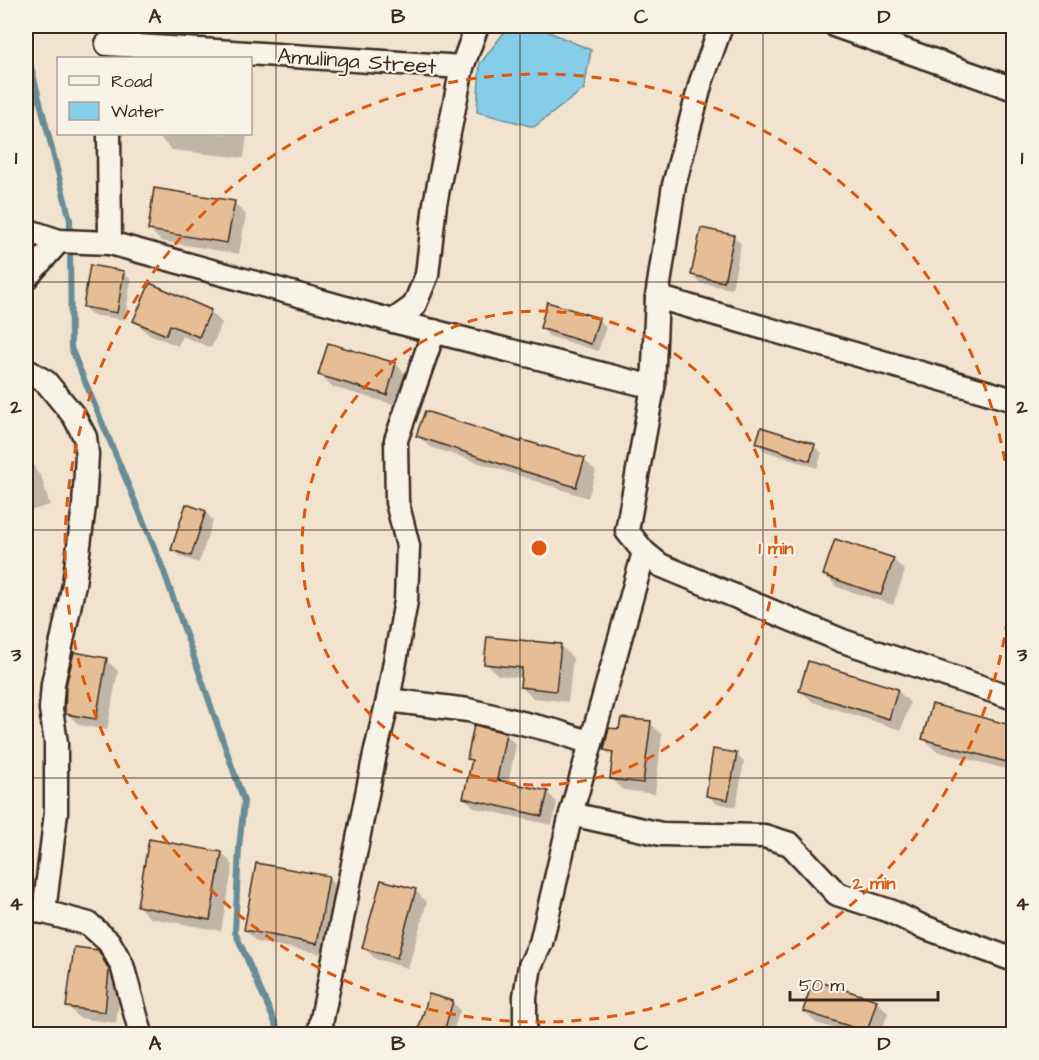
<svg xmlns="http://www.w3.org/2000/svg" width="1039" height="1060" viewBox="0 0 1039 1060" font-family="'Architects Daughter',sans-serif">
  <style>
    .water { fill: #86cde7; stroke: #688c97; stroke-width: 1.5 }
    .shadow { fill: #0003 }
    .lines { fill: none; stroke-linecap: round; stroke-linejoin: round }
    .stream { stroke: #688c97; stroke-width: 6 }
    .building { fill: #e6be96; stroke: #3b2a1e; stroke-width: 1.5 }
    .street-casing { stroke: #3b2a1e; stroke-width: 27 }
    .street { stroke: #f7f3e8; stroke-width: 22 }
    .grid { fill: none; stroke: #3b2a1e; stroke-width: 1.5; stroke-opacity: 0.55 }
    .ring { fill: none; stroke: #df570d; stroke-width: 3; stroke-dasharray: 10 8 }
    .labels { text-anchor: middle; stroke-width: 4.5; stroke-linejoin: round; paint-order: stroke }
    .street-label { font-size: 22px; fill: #3b2a1e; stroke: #f7f3e8 }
    .centre { fill: #df570d; stroke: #f7f3e8; stroke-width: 3 }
    .ring-label { font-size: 18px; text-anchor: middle; font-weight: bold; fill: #df570d; stroke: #f7f3e8; stroke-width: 4.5; stroke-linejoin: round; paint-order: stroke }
    .neatline { fill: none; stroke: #3b2a1e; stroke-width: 2 }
    .grid-label { font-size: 20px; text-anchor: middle; font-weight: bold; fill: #3b2a1e }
  </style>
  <rect width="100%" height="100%" fill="#f2e3cf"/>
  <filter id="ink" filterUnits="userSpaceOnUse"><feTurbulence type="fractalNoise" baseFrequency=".0167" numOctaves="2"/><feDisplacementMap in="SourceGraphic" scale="12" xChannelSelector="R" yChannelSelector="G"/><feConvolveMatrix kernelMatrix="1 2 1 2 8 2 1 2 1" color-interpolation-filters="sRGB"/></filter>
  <g filter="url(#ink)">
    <path class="water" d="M527 26H535L591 50 584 89 534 127 477 112 480 64 506 30Z"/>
    <g class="shadow">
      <path d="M160 134H247L244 158 172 150 160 138Z"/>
      <path d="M234 203 246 215 239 254 161 241 149 229Z"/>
      <path d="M733 236 741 244 732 289 700 283 692 275Z"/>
      <path d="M124 273 131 280 125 320 92 315 84 307Z"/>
      <path d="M210 311 222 323 211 348 182 336 178 346 147 333 135 321Z"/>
      <path d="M598 319 606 327 598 351 549 336 541 328Z"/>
      <path d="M396 364 407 376 399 406 332 387 320 375Z"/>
      <path d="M418 436 584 460 596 471 588 498 430 447Z"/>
      <path d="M757 443 814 446 822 453 817 468 765 451Z"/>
      <path d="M26 452 33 462 36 471 41 476 50 505 26 512Z"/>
      <path d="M1014 456V479L1008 474Z"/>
      <path d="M205 512 213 520 199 563 181 557 173 550Z"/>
      <path d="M893 559 905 571 893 605 837 587 825 575Z"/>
      <path d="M1011 597 1014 598V640L1002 628Z"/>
      <path d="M561 646 573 658 568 702 533 698 521 687 522 678 498 675 486 663Z"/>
      <path d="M106 660 118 671 107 730 79 725 67 713Z"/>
      <path d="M809 663 898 691 910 703 901 730 813 702 801 691Z"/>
      <path d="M650 723 662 735 655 794 623 790 611 778 614 758 605 750 620 731Z"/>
      <path d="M1014 727V771L936 751 924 739Z"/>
      <path d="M506 734 516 745 508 784 547 792 557 802 552 825 475 808 465 798 473 762 469 758Z"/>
      <path d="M736 754 744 762 736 807 715 803 708 795Z"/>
      <path d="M26 805 28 807 33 842 26 843Z"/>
      <path d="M222 853 233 865 221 931 150 918 138 906Z"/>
      <path d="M328 878 340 890 328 955 257 942 245 930Z"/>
      <path d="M415 890 427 902 408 968 376 959 364 948Z"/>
      <path d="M97 951 109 964 121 986 116 1023 79 1018 68 1006Z"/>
      <path d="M877 1001 888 1013 881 1034H853L816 1023 805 1011Z"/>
      <path d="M452 1002 460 1010 452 1034H419Z"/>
    </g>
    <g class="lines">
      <g class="stream">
        <path d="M26 47 70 220V236"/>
        <path d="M70 246 71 348 162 566 244 801 239 848 235 932 280 1034"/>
      </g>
    </g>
    <g class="building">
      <path d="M154 188 235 201 227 243 148 230Z"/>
      <path d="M701 228 734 235 724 282 691 275Z"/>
      <path d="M90 265 124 271 117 313 83 307Z"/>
      <path d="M150 283 211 310 199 337 170 325 166 335 133 321Z"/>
      <path d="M547 302 599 318 591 344 540 328Z"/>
      <path d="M328 343 396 363 387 395 318 375Z"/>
      <path d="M425 411 521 442 522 440 585 458 576 487 513 468 416 436Z"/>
      <path d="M761 427 815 444 810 461 756 443Z"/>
      <path d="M186 504 206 511 191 556 171 550Z"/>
      <path d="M835 539 894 558 881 595 823 575Z"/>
      <path d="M487 637 561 644 556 691 520 687 522 668 484 664Z"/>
      <path d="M74 652 107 658 96 719 65 714 66 686Z"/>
      <path d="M808 661 898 689 889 719 799 691Z"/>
      <path d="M932 704 1014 726V764L922 739Z"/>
      <path d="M621 718 651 721 643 783 610 779 613 752 604 750 605 745 609 728 619 729Z"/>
      <path d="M474 725 506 733 497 780 548 791 542 816 463 798 472 760 467 759Z"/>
      <path d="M713 749 737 753 728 800 706 796Z"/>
      <path d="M149 839 222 852 210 920 137 906Z"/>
      <path d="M256 863 329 876 317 944 244 930Z"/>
      <path d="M381 880 416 889 397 958 362 948Z"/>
      <path d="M74 947 98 950 109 970 105 1012 66 1007Z"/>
      <path d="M813 980 877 1000 867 1032 803 1011Z"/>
      <path d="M429 994 453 1001 443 1035H417Z"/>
    </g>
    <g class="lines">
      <defs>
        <g id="street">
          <path d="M721 26 701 82 674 185 657 297 653 387 627 531 644 552 660 565 843 641 1014 698"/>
          <path d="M836 26 1014 89"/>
          <path d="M107 44 462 67"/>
          <path d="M109 134 110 243"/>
          <path d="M26 230 59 241 110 243 393 321 653 387"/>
          <path d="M26 278 59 241"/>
          <path d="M657 297 1014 400"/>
          <path d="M393 321 414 306 427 275 435 204 462 67 477 26"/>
          <path d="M26 370 46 382 74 416 85 437 87 454 84 506 74 584 53 684 51 709 56 743V813L44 912"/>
          <path d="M388 700 468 710 555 731 591 743 644 552"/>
          <path d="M571 814 661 834 764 836 790 844 837 894 890 911 921 926 1014 960"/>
          <path d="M26 910 44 912 89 924 109 942 122 965 141 1034"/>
          <path d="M319 1034 375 754 388 700 406 601 408 546 397 502 396 440 434 331"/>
          <path d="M525 1034V996L530 966 541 943 571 814 591 743"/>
        </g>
      </defs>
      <use href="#street" class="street-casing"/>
      <use href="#street" class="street"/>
    </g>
  </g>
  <path class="grid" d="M276 26V1034M520 26V1034M763 26V1034M26 282H1014M26 530H1014M26 778H1014"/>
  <g class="ring">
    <circle cx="539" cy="548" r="237"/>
    <circle cx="539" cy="548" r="474"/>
  </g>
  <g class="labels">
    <g class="street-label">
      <text transform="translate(357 60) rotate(4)" y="8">Amulinga Street</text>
    </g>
  </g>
  <circle cx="539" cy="548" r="9" class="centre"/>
  <g class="ring-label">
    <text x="776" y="554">1 min</text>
    <text x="874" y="889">2 min</text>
  </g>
  <rect width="1039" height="1060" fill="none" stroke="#f7f3e8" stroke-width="66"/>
  <rect x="57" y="57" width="195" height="78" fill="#f7f3e8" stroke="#aca397" stroke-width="1.5"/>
  <rect x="69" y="76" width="30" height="9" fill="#f7f3e8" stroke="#aca397" stroke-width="1.5"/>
  <text x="111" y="87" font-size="18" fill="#3b2a1e">Road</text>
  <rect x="69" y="102" width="30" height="18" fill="#86cde7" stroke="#aca397" stroke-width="1.5"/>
  <text x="111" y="117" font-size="18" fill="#3b2a1e">Water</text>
  <path d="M790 991v9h148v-9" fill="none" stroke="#3b2a1e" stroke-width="3"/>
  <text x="799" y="991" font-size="18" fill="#3b2a1e" stroke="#f7f3e8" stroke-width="4.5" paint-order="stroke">50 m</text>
  <rect x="33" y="33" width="973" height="994" class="neatline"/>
  <g class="grid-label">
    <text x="155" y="23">A</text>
    <text x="398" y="23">B</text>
    <text x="641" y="23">C</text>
    <text x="884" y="23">D</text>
    <text x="16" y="164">1</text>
    <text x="1022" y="164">1</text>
    <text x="16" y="413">2</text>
    <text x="1022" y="413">2</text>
    <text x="16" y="661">3</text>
    <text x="1022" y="661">3</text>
    <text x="16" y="910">4</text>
    <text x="1022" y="910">4</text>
    <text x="155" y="1050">A</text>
    <text x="398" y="1050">B</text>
    <text x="641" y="1050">C</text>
    <text x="884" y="1050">D</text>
  </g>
</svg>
